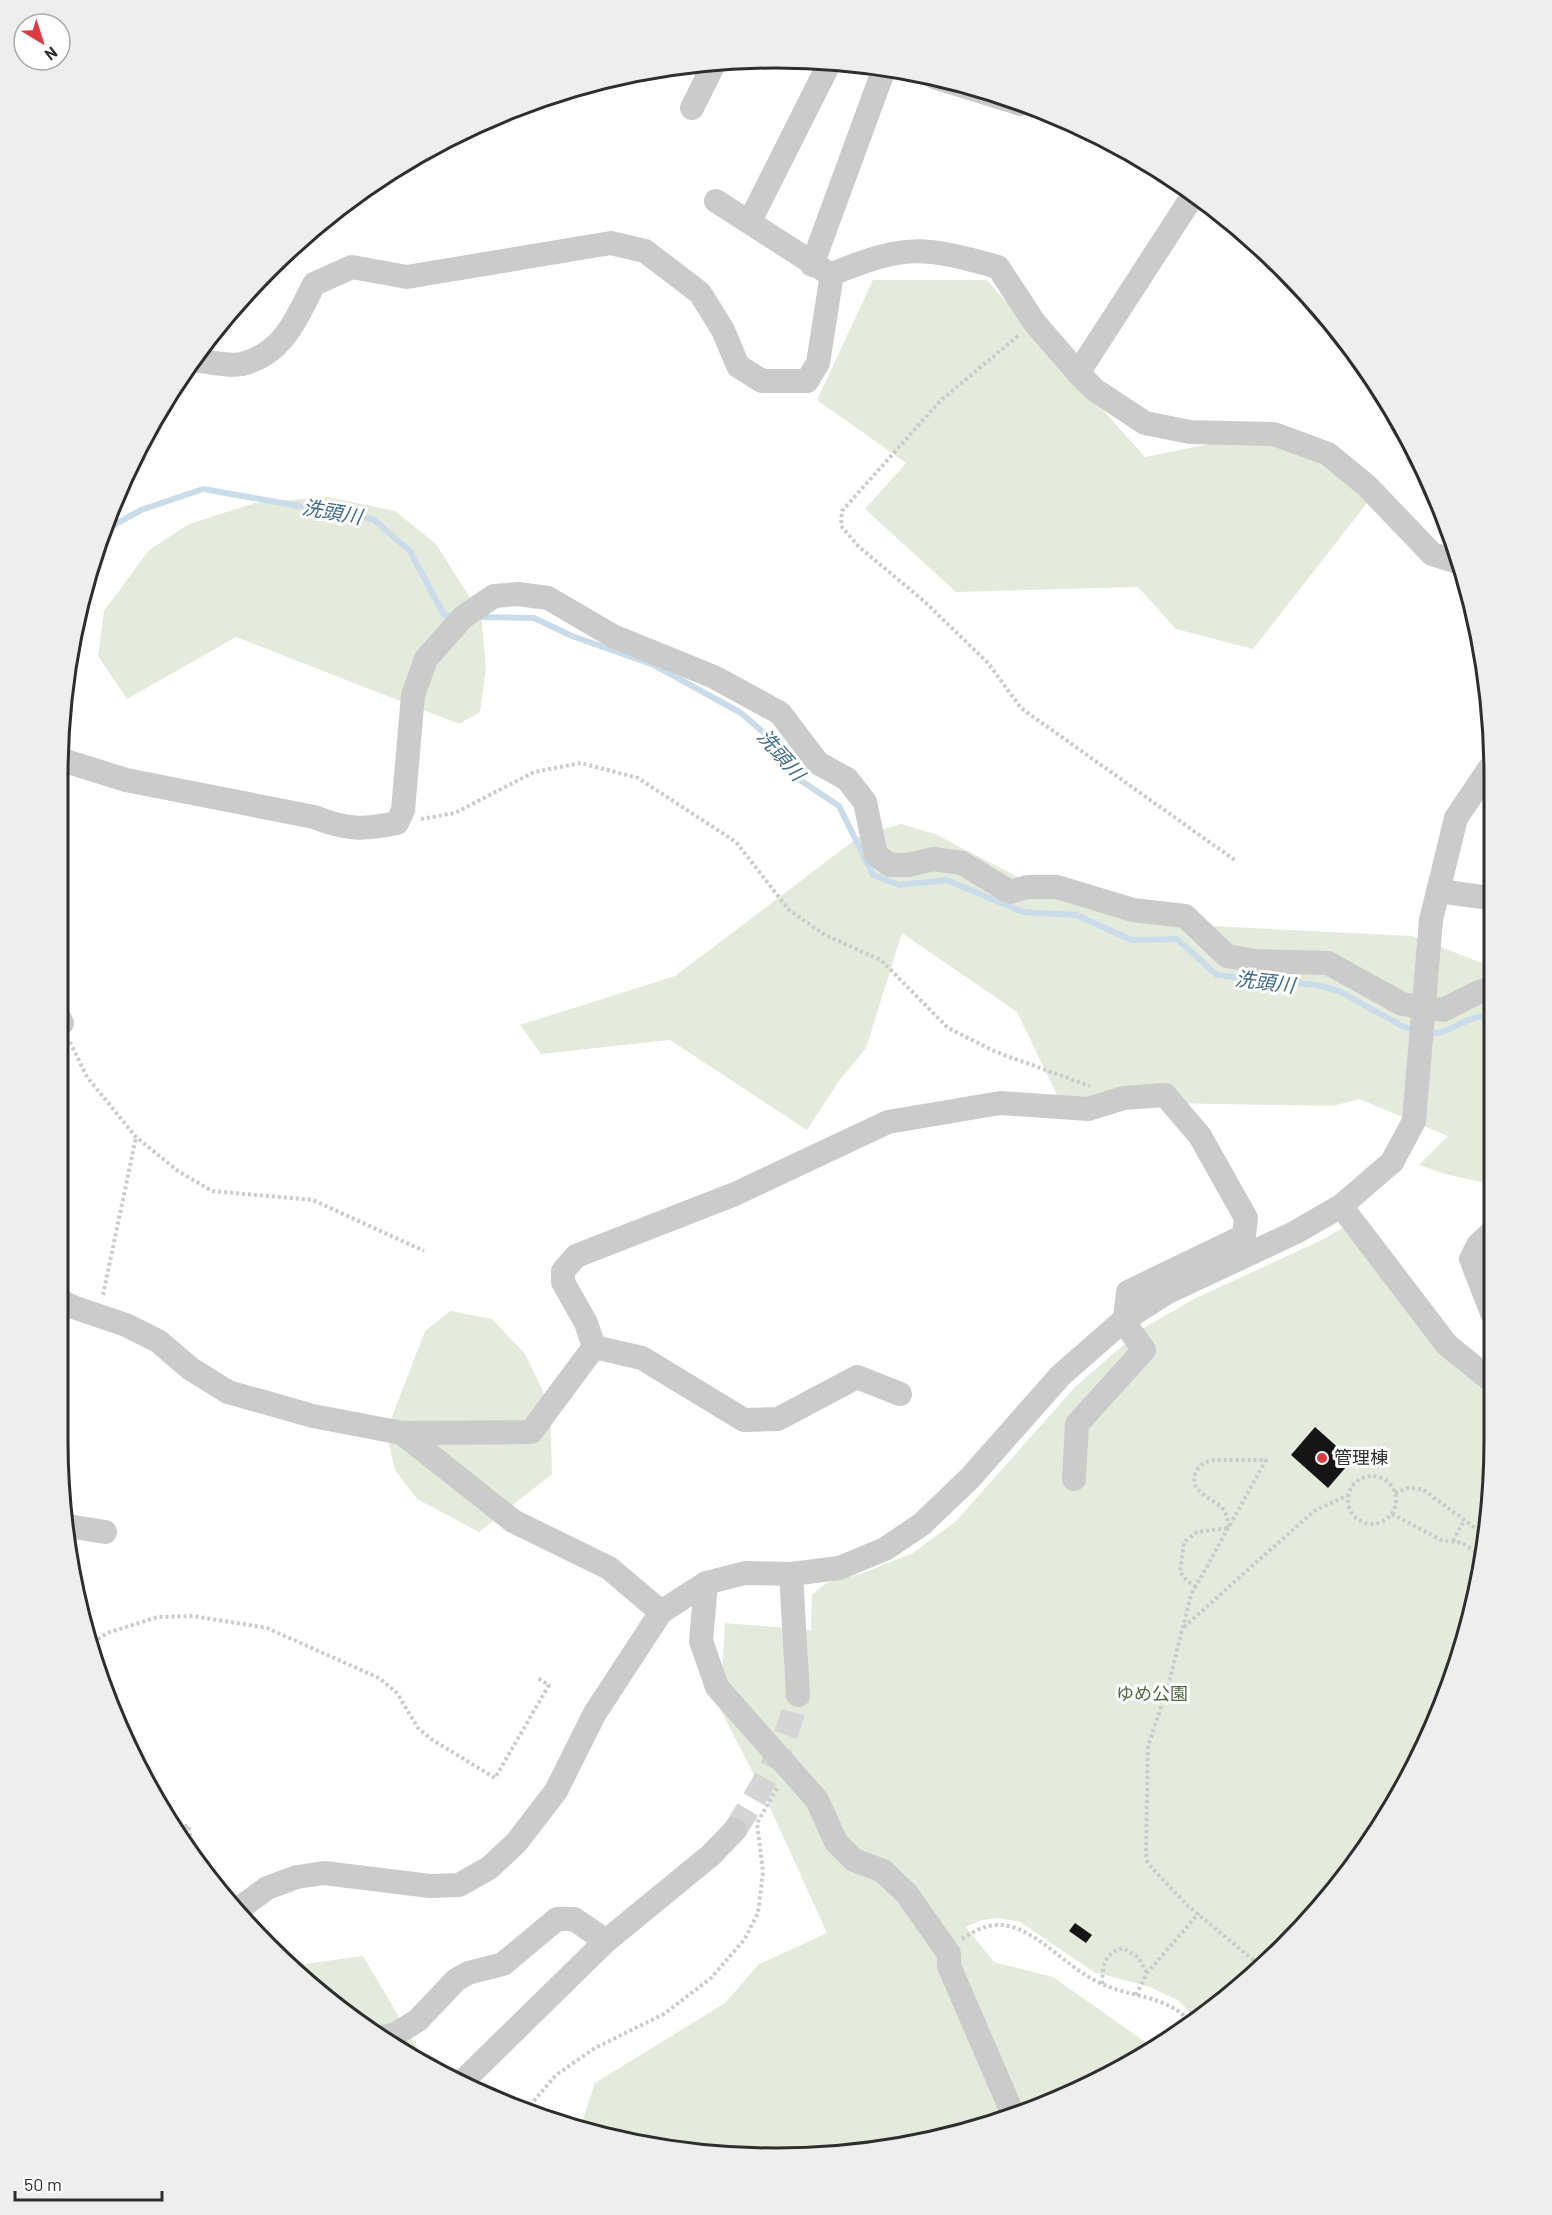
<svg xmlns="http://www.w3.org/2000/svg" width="1552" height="2215" viewBox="0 0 1552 2215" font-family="Barlow,'Noto Sans JP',sans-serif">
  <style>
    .green { fill: #e4ebdc }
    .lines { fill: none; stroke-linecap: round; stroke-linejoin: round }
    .stream { stroke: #cadcea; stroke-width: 6 }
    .building { fill: #151515 }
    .minor-tunnel { stroke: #d5d5d5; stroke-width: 24; stroke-dasharray: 24 12; stroke-linecap: butt }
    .path { stroke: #cbcbcb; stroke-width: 4; stroke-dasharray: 3 3; stroke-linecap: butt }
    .minor { stroke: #cbcbcb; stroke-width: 24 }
    .minor-bridge { stroke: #cbcbcb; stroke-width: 24 }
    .poi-dot { fill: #db3a40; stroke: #fff; stroke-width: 2 }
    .labels { text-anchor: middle; stroke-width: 6; stroke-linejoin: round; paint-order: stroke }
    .poi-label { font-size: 18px; fill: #2e2e2e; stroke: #fff; text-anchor: start }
    .park-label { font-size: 18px; fill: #50673e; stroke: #fff }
    .water-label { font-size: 20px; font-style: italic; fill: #406c8c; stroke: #fff }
    .rim { fill: none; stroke: #2e2e2e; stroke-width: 3 }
  </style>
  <rect width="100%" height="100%" fill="#fff"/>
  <g class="green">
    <path d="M873 280H987L1145 457 1264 433 1374 494 1253 649 1176 629 1138 587 956 592 865 509 906 463 817 400Z"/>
    <path d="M328 497 395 511 436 544 481 615 486 667 480 712 459 724 236 637 127 699 98 656 104 611 149 550 189 524 255 503Z"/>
    <path d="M901 824 935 834 1055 896 1212 926 1412 936 1490 966 1492 1184 1448 1175 1419 1165 1448 1136 1359 1099 1333 1106 1060 1101 1017 1012 902 933 866 1048 839 1081 807 1130 670 1040 541 1054 520 1025 675 976 860 836Z"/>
    <path d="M1363 1216 1455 1338 1493 1370V1486L1471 1625 1421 1757 1347 1876 1250 1979 1194 2017 1179 2001 1150 1987 1094 1972 1020 1922 998 1918 982 1920 966 1927 994 1962 1053 1977 1151 2046 1091 2085 916 2144 776 2158 682 2152 581 2125 595 2083 725 2003 759 1964 827 1933 761 1788 720 1709 725 1623 811 1630 812 1595 826 1583 863 1573 913 1553 956 1521 1075 1387 1142 1329 1194 1299 1322 1240Z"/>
    <path d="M450 1311 492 1319 525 1354 550 1405 552 1474 479 1532 417 1499 395 1470 386 1432 425 1331Z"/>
    <path d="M363 1956 428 2066 427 2067 302 1980 290 1966Z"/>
  </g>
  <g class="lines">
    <g class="stream">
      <path d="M103 531 141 510 203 489 373 519 410 551 444 615 455 616"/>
      <path d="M477 617 534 618 572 636 654 665 741 713 770 738 794 776 839 806 873 875 899 885 947 880 1023 912 1076 915 1132 940 1177 939 1217 975 1316 985 1339 991 1404 1027 1416 1030"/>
      <path d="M1426 1033C1449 1037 1468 1012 1491 1017"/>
    </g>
  </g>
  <g class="building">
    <path d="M1315 1427 1352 1460 1328 1488 1291 1455Z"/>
    <path d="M1075 1923 1092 1935 1086 1943 1069 1931Z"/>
  </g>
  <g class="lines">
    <path class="minor-tunnel" d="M735 1830C765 1783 784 1749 798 1695"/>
    <g class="path">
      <path d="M1018 336 940 401 842 511 841 526 859 547 924 601 988 663 1021 708 1236 861"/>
      <path d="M421 819 455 813 534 772 581 763 638 778 736 842 789 910 825 935 881 960 948 1028 996 1052 1090 1086"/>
      <path d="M70 1042 87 1077 136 1137 178 1171 212 1191 313 1200 424 1251"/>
      <path d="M103 1295 136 1137"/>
      <circle cx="1372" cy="1500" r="24"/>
      <path d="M1395 1493 1408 1488 1422 1489 1485 1535"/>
      <path d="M1392 1514 1441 1540 1462 1543 1482 1556"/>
      <path d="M1453 1541 1464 1520"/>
      <path d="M1196 1587 1187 1581 1180 1572 1184 1542 1197 1532 1229 1528C1228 1521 1227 1515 1223 1509 1214 1498 1189 1493 1195 1474 1198 1466 1206 1461 1213 1460H1266L1191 1595 1168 1686 1148 1746 1146 1853 1147 1861 1152 1868 1188 1906 1262 1967"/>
      <path d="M1184 1627 1314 1511 1348 1495"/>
      <path d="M88 1646 107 1633 158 1617 193 1616 267 1628 379 1678 397 1693 418 1728 431 1739 495 1778 549 1685 536 1677"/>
      <path d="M174 1832 188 1825 195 1857"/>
      <path d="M962 1939C977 1929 991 1922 1009 1926 1037 1932 1067 1966 1094 1980 1128 1999 1160 1992 1189 2020"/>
      <path d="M1102 1984C1103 1965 1103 1954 1123 1948L1138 1957 1147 1973"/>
      <path d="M1136 1995 1147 1973 1199 1913"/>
      <path d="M526 2110 556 2075 595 2048 664 2014 711 1978 744 1940 758 1913 763 1872 757 1823 778 1787"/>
    </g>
    <g class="minor">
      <path d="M934 77 1021 104"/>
      <path d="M692 108 715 62"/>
      <path d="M716 201 825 271"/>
      <path d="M750 221 831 60"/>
      <path d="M812 265 884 69"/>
      <path d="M191 360C206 361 228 367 242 364 283 354 297 318 314 284L352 267 407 277 611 243 645 251 700 293 723 330 738 366 762 381H807L818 363 832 274C906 244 922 246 998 267L1034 322 1078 373 1095 390 1145 423 1190 432 1274 434 1328 454 1367 486 1432 554 1461 563"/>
      <path d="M1078 373 1194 194"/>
      <path d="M59 759 126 780 314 817C347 830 362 830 397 823L403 810 413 695 426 659 463 617 494 596 518 594 548 598 613 636 714 677 780 713 818 763 847 779 865 802 876 855 890 865H908L933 859 962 863 1010 892 1027 887H1057L1133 910 1185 916 1227 956 1255 961 1328 963 1402 1004 1443 1010 1481 991 1491 990"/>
      <path d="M1438 891 1490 898"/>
      <path d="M1431 920 1456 818 1489 769"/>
      <path d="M57 1013 62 1023"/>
      <path d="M1341 1206 1447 1345 1493 1382"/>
      <path d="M1492 1232 1478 1245 1471 1259 1492 1313"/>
      <path d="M57 1299 73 1307 126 1325 158 1341 191 1369 228 1392 313 1416 402 1433 513 1521 609 1568 661 1612"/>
      <path d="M594 1347 586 1323 563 1282V1271L576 1256 735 1194 888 1122 1000 1103 1088 1109 1124 1098 1165 1095 1200 1136 1246 1218 1244 1236 1128 1292 1125 1319"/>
      <path d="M402 1433 531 1432 594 1347 642 1358 744 1420 778 1419 857 1377 900 1394"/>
      <path d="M1074 1479 1077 1424 1144 1350 1123 1321"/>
      <path d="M68 1526 105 1532"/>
      <path d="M791 1574 798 1695"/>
      <path d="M706 1583 701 1641 717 1687 817 1800 836 1842 854 1860 883 1871 907 1894 949 1954V1966L1012 2112"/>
      <path d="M240 1908 267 1888 297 1877 324 1873 430 1886 459 1885 489 1868 516 1843 556 1791 595 1713 661 1612 706 1583 745 1573 791 1574 839 1568 885 1549 922 1524 970 1478 1061 1375 1125 1319 1166 1293 1296 1232 1341 1206 1392 1162"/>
      <path d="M382 2037 396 2034 418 2020 456 1980 468 1973 503 1964 557 1919H574L606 1941"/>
      <path d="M461 2083 606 1941 711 1855 735 1830"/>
    </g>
    <path class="minor-bridge" d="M1392 1162 1414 1121 1431 920"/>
  </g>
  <circle class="poi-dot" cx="1322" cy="1458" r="6"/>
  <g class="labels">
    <g class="poi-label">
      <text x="1334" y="1464">管理棟</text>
    </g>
    <g class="park-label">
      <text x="1152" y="1700">ゆめ公園</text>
    </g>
    <g class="water-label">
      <text transform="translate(332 512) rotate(10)" y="7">洗頭川</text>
      <text transform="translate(781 755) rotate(49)" y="7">洗頭川</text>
      <text transform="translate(1265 982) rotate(7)" y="7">洗頭川</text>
    </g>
  </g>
  <path d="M0 0H1552V2215H0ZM776 68H776A708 708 0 0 1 1484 776V1440A708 708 0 0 1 776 2148H776A708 708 0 0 1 68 1440V776A708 708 0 0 1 776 68Z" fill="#eee" fill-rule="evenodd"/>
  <path class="rim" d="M776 68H776A708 708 0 0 1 1484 776V1440A708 708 0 0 1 776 2148H776A708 708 0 0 1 68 1440V776A708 708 0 0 1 776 68Z"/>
  <g transform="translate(42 42) rotate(142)"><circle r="28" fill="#ffffff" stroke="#ababab" stroke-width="1.5"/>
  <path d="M0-4.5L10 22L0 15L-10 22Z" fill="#db3a40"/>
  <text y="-9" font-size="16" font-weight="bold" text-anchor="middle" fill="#2e2e2e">N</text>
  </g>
  <path d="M15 2191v9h147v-9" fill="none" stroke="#2e2e2e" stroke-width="3"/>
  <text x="24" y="2191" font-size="18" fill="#2e2e2e" stroke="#ffffff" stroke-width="4.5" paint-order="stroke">50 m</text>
</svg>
